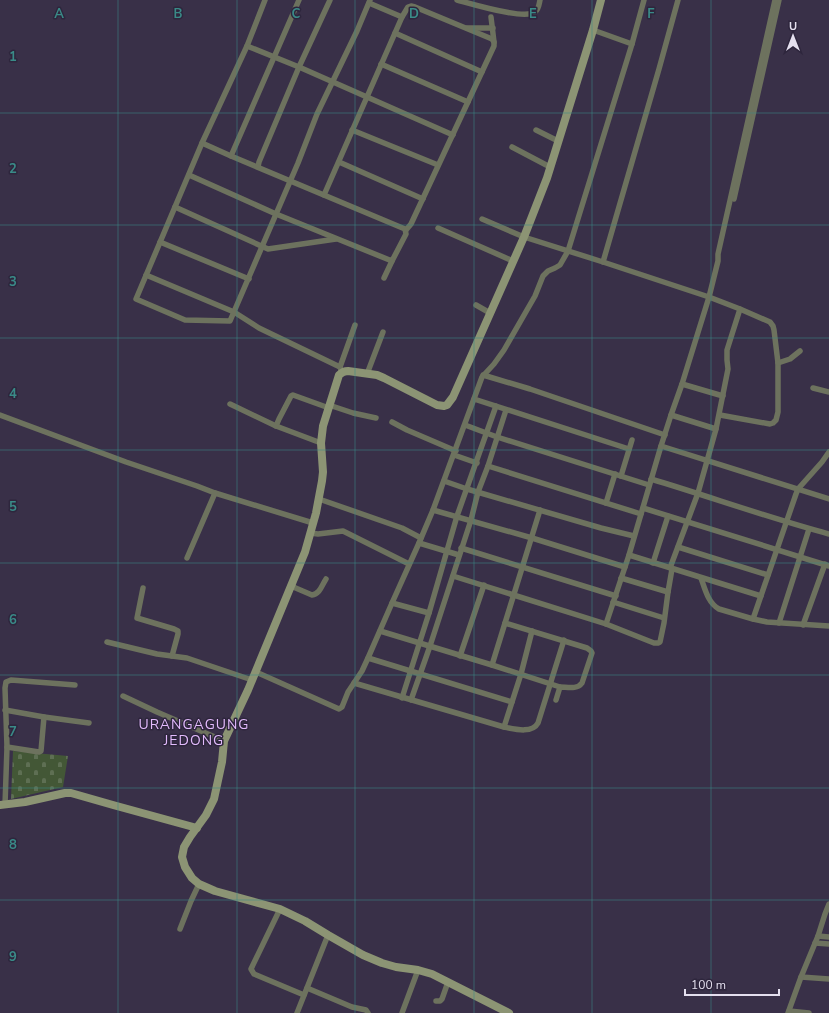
<svg xmlns="http://www.w3.org/2000/svg" width="829" height="1013" viewBox="0 0 829 1013" font-family="'Nunito Sans',sans-serif">
  <style>
    .cemetery { fill: url(#cemetery-stones) }
    .lines { fill: none; stroke-linecap: round; stroke-linejoin: round }
    .street { stroke: #6d725e; stroke-width: 5.5 }
    .secondary { stroke: #8c9474; stroke-width: 8 }
    .grid { fill: none; stroke: #3a8b88; stroke-width: 1; stroke-opacity: 0.55 }
    .labels { text-anchor: middle; stroke-width: 3; stroke-linejoin: round; paint-order: stroke }
    .quarter-label { font-size: 14px; letter-spacing: 1px; fill: #e3bbfd; stroke: #2e263d }
    .grid-label { font-size: 13px; text-anchor: middle; font-weight: bold; fill: #3a8b88; stroke: #2e263d; stroke-width: 3; stroke-linejoin: round; paint-order: stroke }
  </style>
  <defs>
    <pattern id="cemetery-stones" width="16" height="16" patternUnits="userSpaceOnUse"><rect width="16" height="16" fill="#435736"/><path d="M2 7V4a2 2 0 0 1 4 0v3zM10 15v-3a2 2 0 0 1 4 0v3z" fill="#5e6f53"/></pattern>
  </defs>
  <rect width="100%" height="100%" fill="#393048"/>
  <path class="cemetery" d="M13 751 68 756 63 787 11 799Z"/>
  <g class="lines">
    <g class="street">
      <path d="M265 0 247 46 202 143 136 299 185 320 230 321 298 163 317 114 357 31 370 0"/>
      <path d="M457 0C472 4 524 20 535 12 539 9 539 4 540 0"/>
      <path d="M369 3 402 17"/>
      <path d="M491 17 494 42"/>
      <path d="M467 28H493"/>
      <path d="M593 30 632 44"/>
      <path d="M395 33 482 72"/>
      <path d="M247 46 299 67 453 135"/>
      <path d="M381 64 468 102"/>
      <path d="M352 130 438 165"/>
      <path d="M536 130 558 141"/>
      <path d="M512 147 550 167"/>
      <path d="M231 156 299 0"/>
      <path d="M339 162 423 199"/>
      <path d="M258 167 259 162 299 67 330 0"/>
      <path d="M189 175 276 214 392 261 406 234 405 229 231 156 202 143"/>
      <path d="M324 195 402 17 408 7 411 6 415 7 492 39 494 42V46L411 224 406 230"/>
      <path d="M734 199 779 0"/>
      <path d="M175 207 268 249 336 239"/>
      <path d="M482 219 524 237 603 262 709 297 740 309 770 322 773 326 774 330 778 363V412L776 420 773 423 770 424 720 415"/>
      <path d="M438 228 513 261"/>
      <path d="M160 242 249 279"/>
      <path d="M603 262 659 69 678 0"/>
      <path d="M146 275 234 312 259 328 340 367"/>
      <path d="M384 278 392 261"/>
      <path d="M476 305 490 313"/>
      <path d="M778 363 790 359 800 351"/>
      <path d="M341 370 340 367 355 325"/>
      <path d="M367 374 383 332"/>
      <path d="M483 375 530 389 665 435"/>
      <path d="M682 384 723 396"/>
      <path d="M813 388 829 392"/>
      <path d="M474 399 629 449"/>
      <path d="M230 404 276 426 321 443"/>
      <path d="M329 405 353 413 376 418"/>
      <path d="M0 415 126 462 197 486 215 493 313 523"/>
      <path d="M671 415 716 429"/>
      <path d="M392 422 407 430 456 451"/>
      <path d="M465 425 497 437 649 485"/>
      <path d="M276 426 279 419 291 396 293 395 329 408"/>
      <path d="M661 446 829 499"/>
      <path d="M454 455 477 463"/>
      <path d="M488 466 641 514"/>
      <path d="M621 476 632 440"/>
      <path d="M651 479C711 497 769 518 829 534"/>
      <path d="M444 481 467 489 601 528 634 536"/>
      <path d="M319 499 402 528 421 538"/>
      <path d="M606 503 615 474"/>
      <path d="M643 508 829 566"/>
      <path d="M433 510 532 538 625 567"/>
      <path d="M310 533 318 534 343 531 409 564"/>
      <path d="M419 543 459 555"/>
      <path d="M678 547 768 575"/>
      <path d="M461 548 616 596"/>
      <path d="M629 555 761 596"/>
      <path d="M187 558 215 493"/>
      <path d="M653 563 668 516"/>
      <path d="M670 568 698 493 716 429 728 369 727 360V350L740 309"/>
      <path d="M453 576 606 624 629 555 661 446 671 415 682 384 709 297 718 261V254L775 0"/>
      <path d="M621 578 668 592"/>
      <path d="M701 578C705 589 708 603 719 609L753 619 767 622 829 626"/>
      <path d="M291 586 312 595C320 594 322 585 326 579"/>
      <path d="M143 588 137 618 174 629 178 631V634L172 656"/>
      <path d="M613 602 664 618"/>
      <path d="M392 603 429 613"/>
      <path d="M753 619 796 494 798 489 822 462 829 452"/>
      <path d="M505 623 587 648 591 651 592 653 582 683C577 690 567 687 560 687L556 700"/>
      <path d="M779 623 809 529"/>
      <path d="M606 624 654 643H658L660 642 664 623 668 592 672 569"/>
      <path d="M803 625 825 564"/>
      <path d="M380 631 492 665 560 687"/>
      <path d="M564 640 538 723C532 734 514 729 504 727L354 683 362 671 368 658 392 603 419 543 433 510 482 377 494 364 504 350 535 296 543 276 548 271 555 268 560 265 568 251 632 44 644 0"/>
      <path d="M107 642 157 654 187 658 252 680"/>
      <path d="M460 656 484 585"/>
      <path d="M368 658 512 702"/>
      <path d="M492 665 540 510"/>
      <path d="M256 672 339 709 342 707 348 692 354 683"/>
      <path d="M123 696 157 712 224 741"/>
      <path d="M402 698 429 613 457 516 496 406"/>
      <path d="M411 700 430 646 471 520 478 492 488 466 506 410"/>
      <path d="M5 710 44 717 89 723"/>
      <path d="M504 727 521 674 532 631"/>
      <path d="M7 747 39 752 41 751 44 717"/>
      <path d="M5 805 7 747 5 688 6 682 11 680 75 685"/>
      <path d="M280 909 251 969 254 974 304 995"/>
      <path d="M180 929 191 901 199 884"/>
      <path d="M818 936 829 937"/>
      <path d="M815 943 829 944"/>
      <path d="M801 977 829 979"/>
      <path d="M307 988 352 1007 366 1010 368 1013"/>
      <path d="M436 1001H440L442 999 448 982"/>
      <path d="M789 1011 809 1013"/>
      <path d="M297 1013 328 935"/>
      <path d="M402 1013 418 970"/>
      <path d="M788 1013 801 977 818 936 825 914 829 904"/>
    </g>
    <g class="secondary">
      <path d="M0 805 25 802 65 793H71L113 805 197 828"/>
      <path d="M509 1013 432 974 418 970 396 967 382 963 363 955 328 935 305 921 280 909 215 891 199 884 192 878 185 867 182 857 184 847 190 837 206 815 214 799 222 762 224 741 248 690 305 552 316 513 322 481 323 472 321 443 323 426 339 375C342 372 344 371 348 371L377 375 384 378 437 405 444 406 447 405 453 397 524 237 547 178 593 30 601 0"/>
    </g>
  </g>
  <path class="grid" d="M118 0V1013M237 0V1013M355 0V1013M474 0V1013M592 0V1013M711 0V1013M0 113H829M0 225H829M0 338H829M0 450H829M0 563H829M0 675H829M0 788H829M0 900H829"/>
  <g class="labels">
    <g class="quarter-label">
      <text x="194" y="729">URANGAGUNG<tspan x="194" dy="16">JEDONG</tspan></text>
    </g>
  </g>
  <g class="grid-label">
    <text x="59" y="18">A</text>
    <text x="178" y="18">B</text>
    <text x="296" y="18">C</text>
    <text x="414" y="18">D</text>
    <text x="533" y="18">E</text>
    <text x="651" y="18">F</text>
    <text x="13" y="61">1</text>
    <text x="13" y="173">2</text>
    <text x="13" y="286">3</text>
    <text x="13" y="398">4</text>
    <text x="13" y="511">5</text>
    <text x="13" y="624">6</text>
    <text x="13" y="736">7</text>
    <text x="13" y="849">8</text>
    <text x="13" y="961">9</text>
  </g>
  <g transform="translate(793 36)" stroke="#2e263d" stroke-width="3" paint-order="stroke">
  <path d="M0-3L7 15L0 10L-7 15Z" fill="#e4dfee"/>
  <text y="-6" font-size="11" font-weight="bold" text-anchor="middle" fill="#e4dfee">U</text>
  </g>
  <path d="M685 989v6h94v-6" fill="none" stroke="#e4dfee" stroke-width="2"/>
  <text x="691" y="989" font-size="12" fill="#e4dfee" stroke="#2e263d" stroke-width="3" paint-order="stroke">100 m</text>
</svg>
